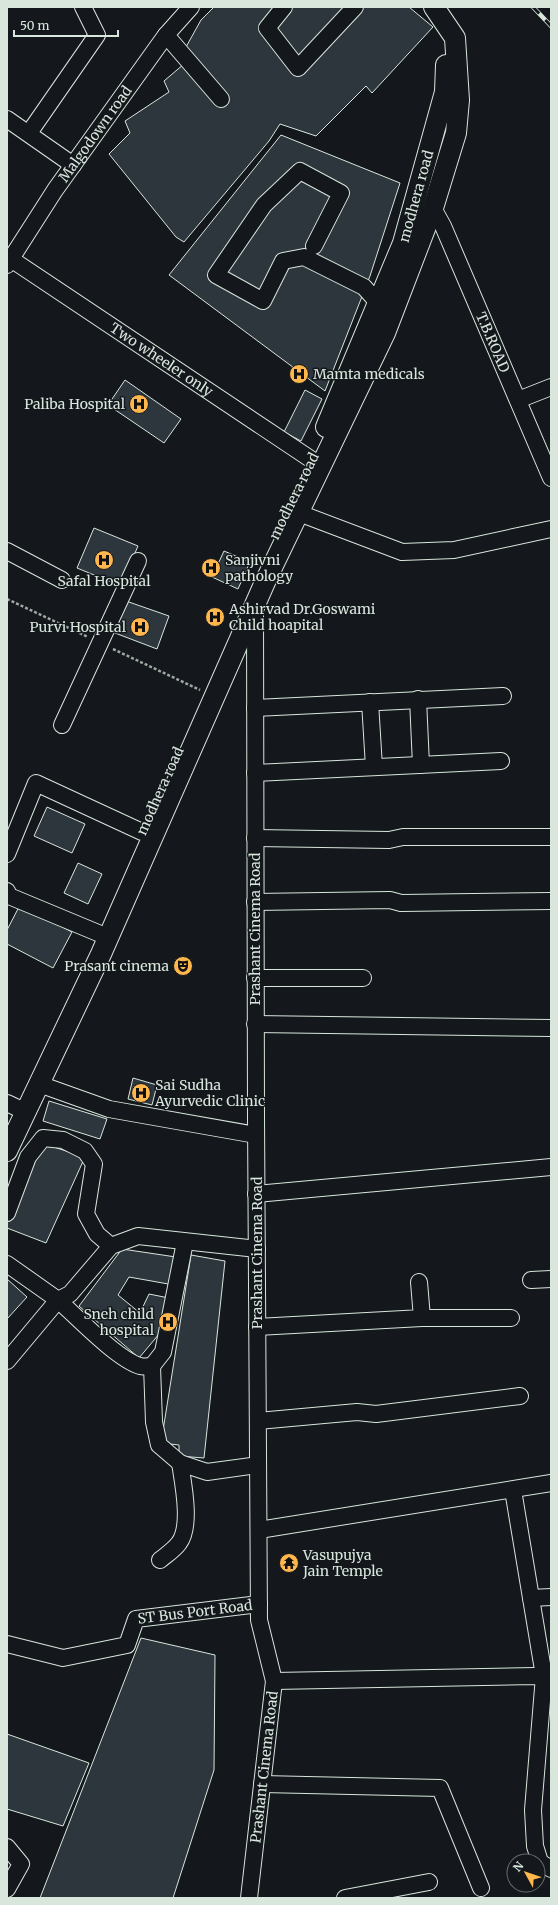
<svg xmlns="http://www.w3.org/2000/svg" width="558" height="1905" viewBox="0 0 558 1905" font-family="Merriweather,serif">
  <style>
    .building { fill: #2c363c; stroke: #d8e6dc }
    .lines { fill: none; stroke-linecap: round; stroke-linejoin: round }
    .minor-casing { stroke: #d8e6dc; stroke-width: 18 }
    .major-casing { stroke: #d8e6dc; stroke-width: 22 }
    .path { stroke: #9da8a2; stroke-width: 2.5; stroke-dasharray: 3 2; stroke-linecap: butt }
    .minor { stroke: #14181c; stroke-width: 16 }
    .major { stroke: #14181c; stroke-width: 20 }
    .rail-casing { stroke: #d8e6dc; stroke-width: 4.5 }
    .rail { stroke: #14181c; stroke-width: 3; stroke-dasharray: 9; stroke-linecap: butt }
    .labels { text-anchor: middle; stroke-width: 3; stroke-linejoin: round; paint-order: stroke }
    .street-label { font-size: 14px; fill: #d8e6dc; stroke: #14181c }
    .poi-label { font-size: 14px; fill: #d8e6dc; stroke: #14181c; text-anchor: start }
  </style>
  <rect width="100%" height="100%" fill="#14181c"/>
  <g class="building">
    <path d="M214 7H409L433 27 372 93 366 86 316 136 280 124 269 141 184 242 176 237 109 154 130 133 125 121 169 92 164 81 184 64 186 47 201 20Z"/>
    <path d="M281 135 400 183 370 276 325 391 169 275Z"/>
    <path d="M125 380 181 419 164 443 108 405Z"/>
    <path d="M305 390 322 399 301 441 284 432Z"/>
    <path d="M94 528 138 546 121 586 77 568Z"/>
    <path d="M224 551 250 562 238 589 212 577Z"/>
    <path d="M126 601 169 616 157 649 115 633Z"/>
    <path d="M47 807 85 824 72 853 34 836Z"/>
    <path d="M78 863 102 874 88 904 64 893Z"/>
    <path d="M20 905 72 932 53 968 7 944V930Z"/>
    <path d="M133 1078 157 1085 152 1105 128 1099Z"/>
    <path d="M49 1101 107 1119 100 1139 43 1121Z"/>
    <path d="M38 1142 85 1157 46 1243 7 1228V1214Z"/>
    <path d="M122 1249 176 1257 174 1285 129 1277 118 1295 140 1313 149 1294 169 1298 160 1333 139 1358 79 1306Z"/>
    <path d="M191 1255 225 1261 204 1458 179 1456V1445L161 1443Z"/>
    <path d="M7 1279 27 1297 7 1319Z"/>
    <path d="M141 1638 215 1655 214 1770 173 1898H40Z"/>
    <path d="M7 1734 89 1763 63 1826 7 1809Z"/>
  </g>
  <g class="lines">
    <defs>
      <g id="minor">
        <path d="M284 7 267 28 298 68 355 7"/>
        <path d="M166 35 221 99"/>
        <path d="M7 119 73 165"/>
        <path d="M29 133 97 35 83 7"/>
        <path id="s1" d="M433 208 443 226 551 478"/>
        <path d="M314 246 341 193 300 171 264 205 216 275 263 301 283 261 304 257 364 287 379 304"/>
        <path id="s2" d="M11 259 312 460"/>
        <path id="s3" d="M7 265 55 190 166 35 191 7"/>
        <path d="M518 400 551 387"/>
        <path d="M299 513 402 552 454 550 551 529"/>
        <path d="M7 551 62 580"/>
        <path d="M418 699 421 765"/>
        <path d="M370 702 374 767"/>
        <path d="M255 708 503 696"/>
        <path d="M62 725 138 561"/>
        <path d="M255 773 501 761"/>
        <path d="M255 838 389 840 403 837H551"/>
        <path d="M7 854 36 783 142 832"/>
        <path d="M7 891 9 896 98 933"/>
        <path d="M255 902 390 900 401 903 551 901"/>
        <path d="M255 978H363"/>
        <path d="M255 1024 551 1028"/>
        <path d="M39 1084 109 1109 256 1135"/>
        <path d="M7 1103 26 1112"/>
        <path d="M256 1194 551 1167"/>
        <path d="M7 1213 28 1157 43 1138 63 1140 85 1151 94 1164 86 1214 97 1234 111 1246"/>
        <path d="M7 1264 58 1300 70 1294 111 1246 138 1236 257 1249"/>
        <path d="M531 1280 551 1279"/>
        <path d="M422 1318H511"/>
        <path d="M257 1327 422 1318 419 1282"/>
        <path d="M7 1361 58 1300C77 1317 117 1359 140 1366 144 1367 148 1366 152 1366L163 1352 185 1242"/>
        <path d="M152 1366 154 1422 159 1445 180 1463 207 1472 258 1465"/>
        <path d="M258 1421 357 1412 376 1414 520 1396"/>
        <path d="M513 1490 544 1676 533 1810 535 1846 540 1862 551 1869"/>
        <path d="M259 1530 551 1483"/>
        <path d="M160 1560C166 1555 174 1550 179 1543 192 1526 183 1483 180 1463"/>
        <path d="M531 1598 551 1597"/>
        <path id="s4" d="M7 1644 63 1658 127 1645 136 1619 259 1604"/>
        <path d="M274 1681 535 1676 551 1677"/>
        <path d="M262 1784 440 1788 481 1888"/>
        <path d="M7 1847 21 1864 7 1889"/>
        <path id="s5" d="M249 1898 274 1681 259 1620 256 1117 255 608"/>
        <path d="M345 1898 429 1882"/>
      </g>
      <g id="major">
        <path id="s6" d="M326 427 403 243 445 92 446 65"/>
        <path d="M7 1151 101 954 265 582 385 333 433 208 456 133 459 100 455 38 434 7"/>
      </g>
    </defs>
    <use href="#minor" class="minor-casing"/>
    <use href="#major" class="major-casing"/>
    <g class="path">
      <path d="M7 599 88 637"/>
      <path d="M113 649 200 690"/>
    </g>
    <use href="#minor" class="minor"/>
    <use href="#major" class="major"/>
    <defs>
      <path id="rail" d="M533 7 551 26"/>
    </defs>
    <use href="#rail" class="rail-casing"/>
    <use href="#rail" class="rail"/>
  </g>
  <defs>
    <symbol id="hospital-disc" viewBox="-11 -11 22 22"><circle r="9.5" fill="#ffb74d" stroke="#14181c"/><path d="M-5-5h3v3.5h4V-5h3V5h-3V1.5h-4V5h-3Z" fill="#111"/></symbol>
    <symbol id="theatre-disc" viewBox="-11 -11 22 22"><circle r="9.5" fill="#ffb74d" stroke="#14181c"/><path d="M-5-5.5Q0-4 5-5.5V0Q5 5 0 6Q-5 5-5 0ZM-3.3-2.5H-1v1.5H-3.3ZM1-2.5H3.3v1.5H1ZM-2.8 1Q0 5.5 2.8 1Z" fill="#111"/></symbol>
    <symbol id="temple-disc" viewBox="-11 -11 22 22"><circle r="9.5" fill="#ffb74d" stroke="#14181c"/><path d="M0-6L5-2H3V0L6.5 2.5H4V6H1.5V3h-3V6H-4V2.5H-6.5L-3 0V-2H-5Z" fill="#111"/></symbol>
  </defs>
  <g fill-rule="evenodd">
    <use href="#hospital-disc" x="288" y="363" width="22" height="22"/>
    <use href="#hospital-disc" x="128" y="393" width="22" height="22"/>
    <use href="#hospital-disc" x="93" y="549" width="22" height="22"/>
    <use href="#hospital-disc" x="200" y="557" width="22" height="22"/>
    <use href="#hospital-disc" x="204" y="606" width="22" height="22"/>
    <use href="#hospital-disc" x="129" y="616" width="22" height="22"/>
    <use href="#theatre-disc" x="172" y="955" width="22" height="22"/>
    <use href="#hospital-disc" x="130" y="1082" width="22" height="22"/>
    <use href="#hospital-disc" x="157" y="1311" width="22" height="22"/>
    <use href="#temple-disc" x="278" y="1552" width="22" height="22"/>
  </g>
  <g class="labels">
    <g class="street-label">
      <text dy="5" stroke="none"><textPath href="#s3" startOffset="158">Malgodown road</textPath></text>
      <text dy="5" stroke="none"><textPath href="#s6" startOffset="248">modhera road</textPath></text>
      <text dy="5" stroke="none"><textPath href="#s1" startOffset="147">T.B.ROAD</textPath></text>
      <text dy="5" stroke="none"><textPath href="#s2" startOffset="181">Two wheeler only</textPath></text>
      <text transform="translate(294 496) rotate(-64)" y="5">modhera road</text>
      <text transform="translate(160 791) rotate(-66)" y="5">modhera road</text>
      <text transform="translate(255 929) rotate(-90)" y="5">Prashant Cinema Road</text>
      <text transform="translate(257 1253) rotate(-90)" y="5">Prashant Cinema Road</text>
      <text dy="5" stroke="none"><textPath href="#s4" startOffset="210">ST Bus Port Road</textPath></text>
      <text dy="5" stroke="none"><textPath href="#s5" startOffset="132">Prashant Cinema Road</textPath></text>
    </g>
    <g class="poi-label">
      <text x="313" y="379">Mamta medicals</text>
      <text x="125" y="409" text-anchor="end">Paliba Hospital</text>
      <text x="225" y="565">Sanjivni<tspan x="225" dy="16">pathology</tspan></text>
      <text x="104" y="586" text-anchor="middle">Safal Hospital</text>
      <text x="229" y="614">Ashirvad Dr.Goswami<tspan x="229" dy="16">Child hoapital</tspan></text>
      <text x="126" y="632" text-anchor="end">Purvi Hospital</text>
      <text x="169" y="971" text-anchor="end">Prasant cinema</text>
      <text x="155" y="1090">Sai Sudha<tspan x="155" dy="16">Ayurvedic Clinic</tspan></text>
      <text x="154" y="1319" text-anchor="end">Sneh child<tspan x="154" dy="16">hospital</tspan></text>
      <text x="303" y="1560">Vasupujya<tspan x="303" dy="16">Jain Temple</tspan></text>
    </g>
  </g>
  <rect width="558" height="1905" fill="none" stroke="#d8e6dc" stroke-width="16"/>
  <g transform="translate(526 1873) rotate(310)"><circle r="19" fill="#14181c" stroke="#626a69"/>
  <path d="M0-3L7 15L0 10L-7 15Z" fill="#ffb74d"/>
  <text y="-6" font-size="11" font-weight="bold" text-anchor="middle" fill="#d8e6dc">N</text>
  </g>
  <path d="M14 30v6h104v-6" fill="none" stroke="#d8e6dc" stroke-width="2"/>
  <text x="20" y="30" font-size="12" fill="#d8e6dc" stroke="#14181c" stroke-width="3" paint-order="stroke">50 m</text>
</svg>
